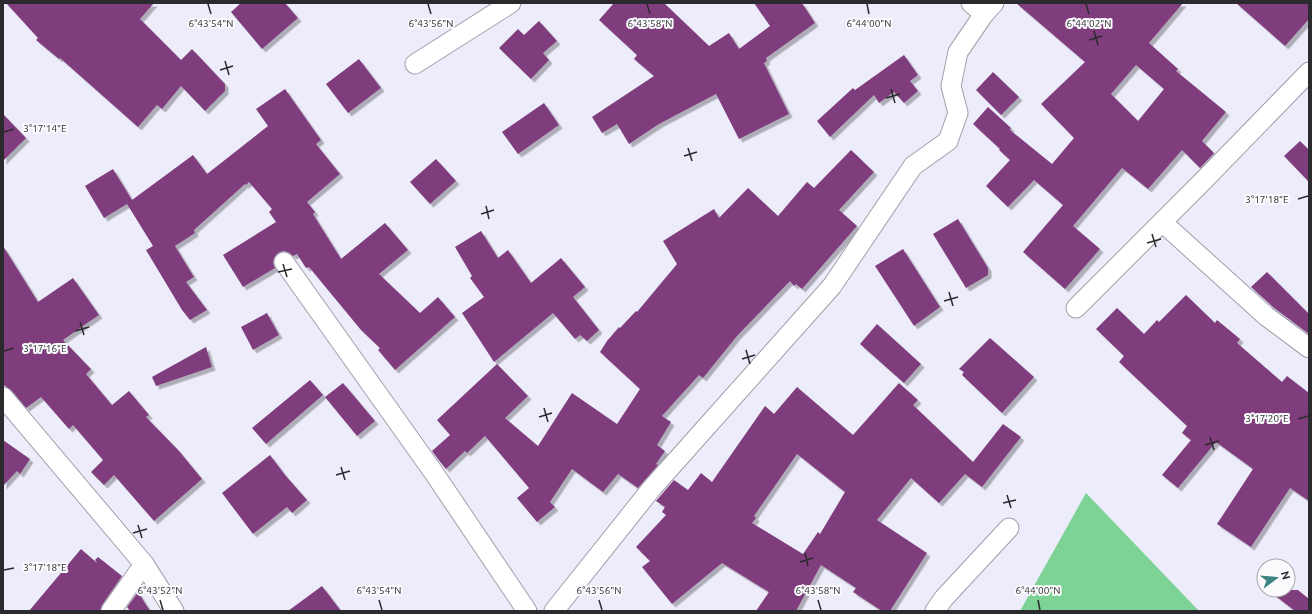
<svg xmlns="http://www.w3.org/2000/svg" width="1312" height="614" viewBox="0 0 1312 614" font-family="Ubuntu,sans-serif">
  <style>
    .green { fill: #7dd296 }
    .building { fill: #7f3e7d; fill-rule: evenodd; filter: url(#shadow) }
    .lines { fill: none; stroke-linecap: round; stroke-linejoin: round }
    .street-casing { stroke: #a09eab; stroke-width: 21 }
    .street { stroke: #fff; stroke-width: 19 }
    .ticks { fill: none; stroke: #2a2a2f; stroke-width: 1.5 }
    .ticks-label { font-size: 10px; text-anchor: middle; fill: #2a2a2f; stroke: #fbfafd; stroke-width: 4; stroke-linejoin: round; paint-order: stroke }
  </style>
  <defs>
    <filter id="shadow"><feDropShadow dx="3.5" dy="3.5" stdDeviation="0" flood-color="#0004"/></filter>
  </defs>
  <rect width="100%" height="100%" fill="#edecfa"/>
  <path class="green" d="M1086 493 1199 611H1020Z"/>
  <g class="building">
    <path d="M6 3H154L140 19 181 60 192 49 225 84V91L205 111 181 86 162 109 157 105 138 127 60 58 59 59 36 40 38 38Z"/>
    <path d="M241 3H285L298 18 262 49 231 12Z"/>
    <path d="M614 3H664L709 46 729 33 739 49 770 26 754 3H802L815 23 766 58 767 61 764 63 789 114 739 139 716 94 659 124 629 144 617 124 602 133 592 117 654 76 634 59 637 55 599 20Z"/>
    <path d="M1016 3H1183L1149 43 1178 69 1176 71 1226 112 1202 141 1214 153 1200 168 1182 150 1148 189 1122 168 1073 226 1100 249 1065 289 1023 252 1063 205 1034 180 1008 207 986 186 1010 160 999 150 1000 149 973 124 988 107 1011 128 1010 130 1052 164 1074 138 1041 104 1085 62ZM1136 65 1164 89 1138 121 1111 94Z"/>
    <path d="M1236 3H1309V19L1285 46Z"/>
    <path d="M539 21 557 41 543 53 549 60 531 79 499 48 518 29 524 35Z"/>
    <path d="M904 55 918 75 910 81 918 91 904 103 894 92 879 103 874 95 830 137 817 121 853 88 855 90Z"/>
    <path d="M359 59 381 88 348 113 326 84Z"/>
    <path d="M993 72 1019 97 1001 115 976 90Z"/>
    <path d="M285 89 321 140 316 144 340 174 307 202 315 212 313 214 341 259 385 223 408 250 379 274 420 313 438 297 455 317 395 370 378 350 380 348 361 330 309 267 306 268 297 254 293 256 288 252 283 251 278 253 274 258 273 263 275 268 243 287 223 255 276 222 269 212 272 209 249 182 246 185 245 184 194 230 195 233 175 246 194 277 186 282 207 310 190 320 182 310 146 250 153 246 127 204 104 218 85 186 113 169 132 200 193 155 207 174 268 126 256 109Z"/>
    <path d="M544 103 559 125 518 154 502 132Z"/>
    <path d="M3 114 26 138 3 161Z"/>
    <path d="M1300 141 1309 150V182L1284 156Z"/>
    <path d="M851 150 874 172 839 210 857 226 802 289 796 284 794 286 790 281 737 336 703 378 699 375 662 416 671 422 657 445 665 451 656 464 658 465 638 488 618 474 603 492 572 469 550 502 555 507 537 522 517 498 529 488 485 436 467 453 465 451 446 469 441 463 432 451 450 435 437 420 497 364 528 396 505 418 538 446 572 393 617 424 640 389 600 352 607 341 619 327 620 328 636 311 637 312 677 264 663 241 714 209 719 218 748 188 778 216 807 182 814 188Z"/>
    <path d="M436 159 456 181 430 204 410 182Z"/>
    <path d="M958 219 988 268V275L966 288 933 234Z"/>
    <path d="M481 231 498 258 508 250 531 283 561 258 585 287 573 297 599 330 587 341 580 335 575 339 553 313 494 362 462 313 484 297 470 278 472 276 455 247Z"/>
    <path d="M3 246 38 302 73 278 99 315 63 340 91 369 86 374 112 405 129 391 149 415 146 417 179 451 202 479 154 521 114 475 104 485 91 472 103 460 73 425 69 429 41 397 26 408 11 390 5 386 3 384Z"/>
    <path d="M903 249 940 307 914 326 875 266Z"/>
    <path d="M1267 272 1309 314V334L1273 307 1251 287Z"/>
    <path d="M1186 295 1215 323 1217 320 1240 339 1237 343 1282 382 1287 376 1309 393V501L1290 488 1251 547 1217 524 1253 469 1216 442 1178 488 1162 475 1191 440 1182 433 1187 426 1119 362 1124 356 1096 329 1117 308 1144 334 1157 320 1159 322Z"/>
    <path d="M267 313 279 335 253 350 241 327Z"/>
    <path d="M877 324 921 364 904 383 860 344Z"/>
    <path d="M990 338 1034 377 1002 413 962 375 964 372 959 369Z"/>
    <path d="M206 347 212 367 156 386 152 377Z"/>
    <path d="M310 380 323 395 266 444 252 428Z"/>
    <path d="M343 383 375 421 357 436 325 397Z"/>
    <path d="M899 383 918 400 913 405 973 462 1003 424 1021 437 982 487 965 474 939 503 911 478 877 520 927 553 890 611H882L853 592 856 588 821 565 796 611H756L769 592 722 563 672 604 642 567 650 561 636 547 666 515 662 512 665 507 656 501 674 480 688 490 701 473 712 482 765 406 774 414 797 387 853 435ZM797 454 845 492 820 534 818 532 803 554 752 523 756 518 754 516Z"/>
    <path d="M3 440 30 459 20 474 17 471 3 486Z"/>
    <path d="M270 455 285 475 307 500 292 513 287 507 253 534 222 493Z"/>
    <path d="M81 549 97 563 95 560 98 557 122 576 102 605 100 611H29Z"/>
    <path d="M322 586 341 611H288Z"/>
    <path d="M1268 590H1298L1309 599V611H1295Z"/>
    <path d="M138 592 150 611H130L127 607Z"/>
  </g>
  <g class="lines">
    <defs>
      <g id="street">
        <path d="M971 3 984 14"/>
        <path d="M415 64 511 3"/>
        <path d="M1162 222 1266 316 1309 348"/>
        <path d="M284 262 434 473 527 611"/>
        <path d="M1076 308 1202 182 1309 72"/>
        <path d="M3 397 144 564 174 611"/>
        <path d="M111 611 144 564"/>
        <path d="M554 611 652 488 832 286 913 166 948 141 958 113 951 86 958 52 984 14 994 3"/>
        <path d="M935 611 944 598 1009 528"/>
      </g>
    </defs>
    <use href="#street" class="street-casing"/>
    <use href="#street" class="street"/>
  </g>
  <path class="ticks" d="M208 4 211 14M428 4 431 14M647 4 650 14M867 4 869 14M1086 4 1089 14M1094 31 1098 45M1089 40 1102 36M225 61 229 75M220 70 233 66M891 89 895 103M886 98 900 94M4 132 14 129M688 148 692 161M684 156 697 152M1298 199 1308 196M486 206 489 219M481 214 494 210M1152 234 1156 247M1147 243 1161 239M283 264 287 277M278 272 292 269M949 292 953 306M944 301 958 297M80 322 84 335M75 331 89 327M746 350 750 364M4 351 14 348M742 359 755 355M544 408 548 422M539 417 552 413M1298 419 1308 416M1210 437 1214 450M1205 445 1219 441M341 467 345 480M336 475 350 471M1007 495 1011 508M1003 503 1016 500M138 525 142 538M133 533 147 529M805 553 808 566M800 562 813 558M4 570 14 568M160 600 163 610M379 600 382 610M599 600 602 610M818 600 821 610M1038 600 1040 610"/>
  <g class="ticks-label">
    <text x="211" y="27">6°43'54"N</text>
    <text x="431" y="27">6°43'56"N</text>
    <text x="650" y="27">6°43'58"N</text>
    <text x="869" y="27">6°44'00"N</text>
    <text x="1089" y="27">6°44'02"N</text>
    <text x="45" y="132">3°17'14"E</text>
    <text x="1267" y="203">3°17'18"E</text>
    <text x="45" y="352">3°17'16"E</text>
    <text x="1267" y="422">3°17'20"E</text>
    <text x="45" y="571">3°17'18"E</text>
    <text x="160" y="594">6°43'52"N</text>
    <text x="379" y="594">6°43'54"N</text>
    <text x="599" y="594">6°43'56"N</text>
    <text x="818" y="594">6°43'58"N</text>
    <text x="1038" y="594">6°44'00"N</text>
  </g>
  <rect width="1312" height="614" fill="none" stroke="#2a2a2f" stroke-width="8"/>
  <g transform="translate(1276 578) rotate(74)"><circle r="19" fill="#fbfafd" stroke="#a7a7ab"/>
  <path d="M0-3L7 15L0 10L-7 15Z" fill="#3c8483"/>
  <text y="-6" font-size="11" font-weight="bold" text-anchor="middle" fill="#2a2a2f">N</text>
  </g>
</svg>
